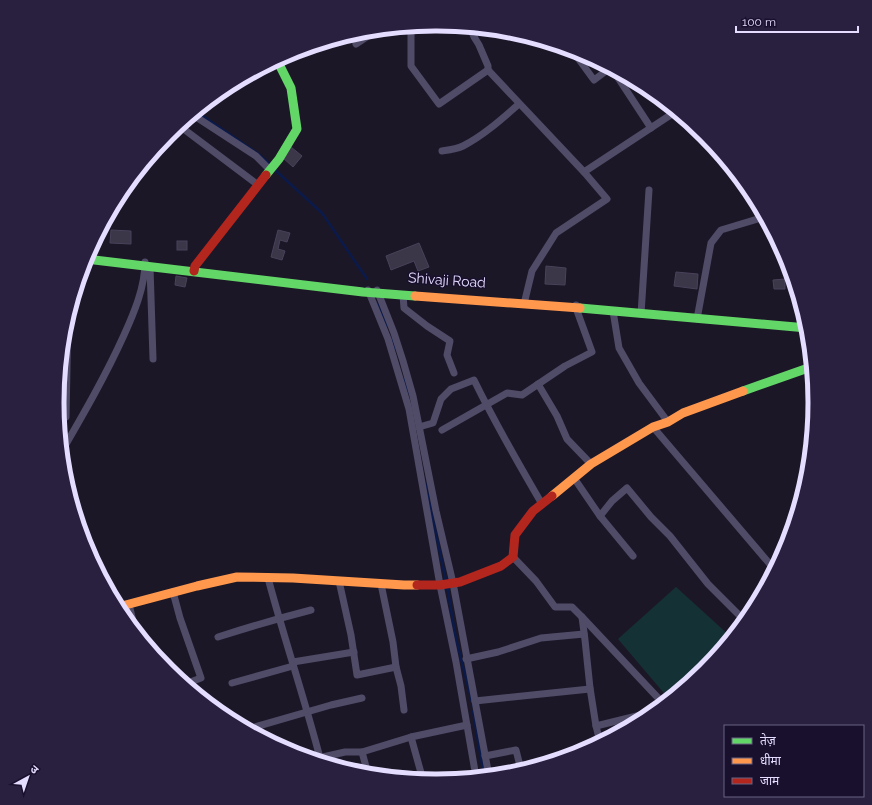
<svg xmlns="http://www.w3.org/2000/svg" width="872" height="805" viewBox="0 0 872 805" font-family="Raleway,'Noto Sans Devanagari',sans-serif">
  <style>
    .green { fill: #143236 }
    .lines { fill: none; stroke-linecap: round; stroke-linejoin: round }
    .stream { stroke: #0a1a4b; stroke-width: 2.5 }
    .building { fill: #3b3648; stroke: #49425a }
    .street { stroke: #504c68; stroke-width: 7 }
    .fast { stroke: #63d668; stroke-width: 9 }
    .slow { stroke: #ff974d; stroke-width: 9 }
    .jam { stroke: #b3261e; stroke-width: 9 }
    .labels { text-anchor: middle; stroke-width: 3; stroke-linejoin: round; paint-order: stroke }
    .street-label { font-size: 14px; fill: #e5ddff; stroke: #19102e }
    .rim { fill: none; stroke: #e5ddff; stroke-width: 5 }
  </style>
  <rect width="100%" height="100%" fill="#1c1727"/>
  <path class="green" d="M676 587 731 637 703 670 669 699 618 639Z"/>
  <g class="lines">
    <g class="stream">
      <path d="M197 112 257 153 271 165"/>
      <path d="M274 169 322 213 367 279"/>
      <path d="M377 303 387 327"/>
      <path d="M391 337 395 349"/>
      <path d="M404 377 408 393"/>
      <path d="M425 482 446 581"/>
      <path d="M447 586 456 639 473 706"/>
      <path d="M473 711 484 776"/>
    </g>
  </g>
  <g class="building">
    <path d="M291 147 302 156 293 167 282 157Z"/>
    <path d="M111 230 131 231V244L110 243Z"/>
    <path d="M278 230 290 233 287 242 280 240 278 249 285 251 282 260 271 257Z"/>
    <rect x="177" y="241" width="10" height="9"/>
    <path d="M419 243 429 267 418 271 414 261 391 270 386 256Z"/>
    <path d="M546 266 566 268 565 285 545 284Z"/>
    <path d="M83 269H85L84 283 79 282Z"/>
    <path d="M676 272 698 274 697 289 674 286Z"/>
    <path d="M176 276 187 278 185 287 175 285Z"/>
    <path d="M785 279V289H774L773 280Z"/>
  </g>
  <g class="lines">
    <g class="street">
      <path d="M411 26V66L439 104 488 70 584 172 607 199 556 233 532 271 524 304"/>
      <path d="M471 27C472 36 475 38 479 45 482 52 485 59 488 66V70"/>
      <path d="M356 44 377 30"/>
      <path d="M572 50 594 80 610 68"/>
      <path d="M613 70 651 128"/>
      <path d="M193 115 256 156 270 170"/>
      <path d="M185 130 258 185"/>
      <path d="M442 151C449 150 457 149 463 146 483 136 503 118 519 104"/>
      <path d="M584 172 675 112"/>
      <path d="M91 260 93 246"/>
      <path d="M150 267 153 359"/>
      <path d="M368 290 388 339 409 409 440 585 456 662 476 777"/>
      <path d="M377 290 394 333 403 361 413 396 436 511 453 583 489 776"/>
      <path d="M403 295 404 308 427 326 450 341 447 355 454 373"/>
      <path d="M613 311 619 348 639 383 668 422"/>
      <path d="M641 314 649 190"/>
      <path d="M697 319 711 243 721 230 764 217"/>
      <path d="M538 384 557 416 567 439 591 464"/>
      <path d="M59 417H66L68 317"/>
      <path d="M419 427 433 423 441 399 451 389 474 380C495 423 518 463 542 504"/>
      <path d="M653 427 774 569"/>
      <path d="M442 430 507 393 522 395 565 366 592 352 576 308V305"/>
      <path d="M62 451C84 413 106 375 124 335 134 313 145 287 145 262"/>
      <path d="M574 478 600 516 612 501 627 488 651 517 670 536 708 584 744 620"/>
      <path d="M600 516 633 556"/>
      <path d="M513 557 536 581 555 607H572L582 617 585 640 590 688 596 726 653 712"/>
      <path d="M268 578C284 638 304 697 320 758"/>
      <path d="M339 581 351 635 357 675 396 667"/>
      <path d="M381 584 393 642 396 667 401 686 404 710"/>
      <path d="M173 592 180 618 201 678 185 684"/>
      <path d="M129 604 135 630"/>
      <path d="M582 617 660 700 662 704"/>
      <path d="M218 637C249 627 280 618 311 610"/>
      <path d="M466 659 498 652 541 638 584 634"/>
      <path d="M293 662 354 652"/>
      <path d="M232 683 293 666"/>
      <path d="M475 701 590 689"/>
      <path d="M596 726 600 742"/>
      <path d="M248 729 331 705 362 698"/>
      <path d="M411 737 423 780"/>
      <path d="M362 752 411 737 467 725"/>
      <path d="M485 756 516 750 521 770"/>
      <path d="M314 759 345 752H362L368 774"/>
    </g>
    <g class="fast">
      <path d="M266 175 279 159 297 129 291 88 277 60"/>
      <path d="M86 259 363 292 415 296"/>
      <path d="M580 308 807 328"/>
      <path d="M743 391 811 367"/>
    </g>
    <g class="slow">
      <path d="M415 296 580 308"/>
      <path d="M552 496 591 464 653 427 668 422 683 413 743 391"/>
      <path d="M118 607 197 586 237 577 293 578 404 585H417"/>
    </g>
    <g class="jam">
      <path d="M194 271 195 266 266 175"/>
      <path d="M417 585H440L460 582 501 566 513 557 515 535 533 511 552 496"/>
    </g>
  </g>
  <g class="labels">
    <g class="street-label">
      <text transform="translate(447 280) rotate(4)" y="5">Shivaji Road</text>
    </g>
  </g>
  <path d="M0 0H872V805H0ZM435 31H437A371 371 0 0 1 808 402V403A371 371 0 0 1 437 774H435A371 371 0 0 1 64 403V402A371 371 0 0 1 435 31Z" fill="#29203f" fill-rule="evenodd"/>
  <path class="rim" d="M435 31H437A371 371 0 0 1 808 402V403A371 371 0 0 1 437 774H435A371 371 0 0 1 64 403V402A371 371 0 0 1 435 31Z"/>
  <rect x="724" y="725" width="140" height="72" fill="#19102e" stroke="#6b6282"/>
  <rect x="732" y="738" width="20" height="6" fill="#63d668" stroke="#6b6282"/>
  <text x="760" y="745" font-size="12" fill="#e5ddff">तेज़</text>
  <rect x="732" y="758" width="20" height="6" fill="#ff974d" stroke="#6b6282"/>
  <text x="760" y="765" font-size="12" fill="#e5ddff">धीमा</text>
  <rect x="732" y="778" width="20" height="6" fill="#b3261e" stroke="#6b6282"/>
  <text x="760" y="785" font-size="12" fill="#e5ddff">जाम</text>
  <g transform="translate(28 777) rotate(40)" stroke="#19102e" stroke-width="3" paint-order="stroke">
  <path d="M0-3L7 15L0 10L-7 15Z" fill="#e5ddff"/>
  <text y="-6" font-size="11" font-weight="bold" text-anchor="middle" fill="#e5ddff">उ</text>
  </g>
  <path d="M736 26v6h122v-6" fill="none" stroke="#e5ddff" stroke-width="2"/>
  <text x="742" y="26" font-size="12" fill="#e5ddff" stroke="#19102e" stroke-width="3" paint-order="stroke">100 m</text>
</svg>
